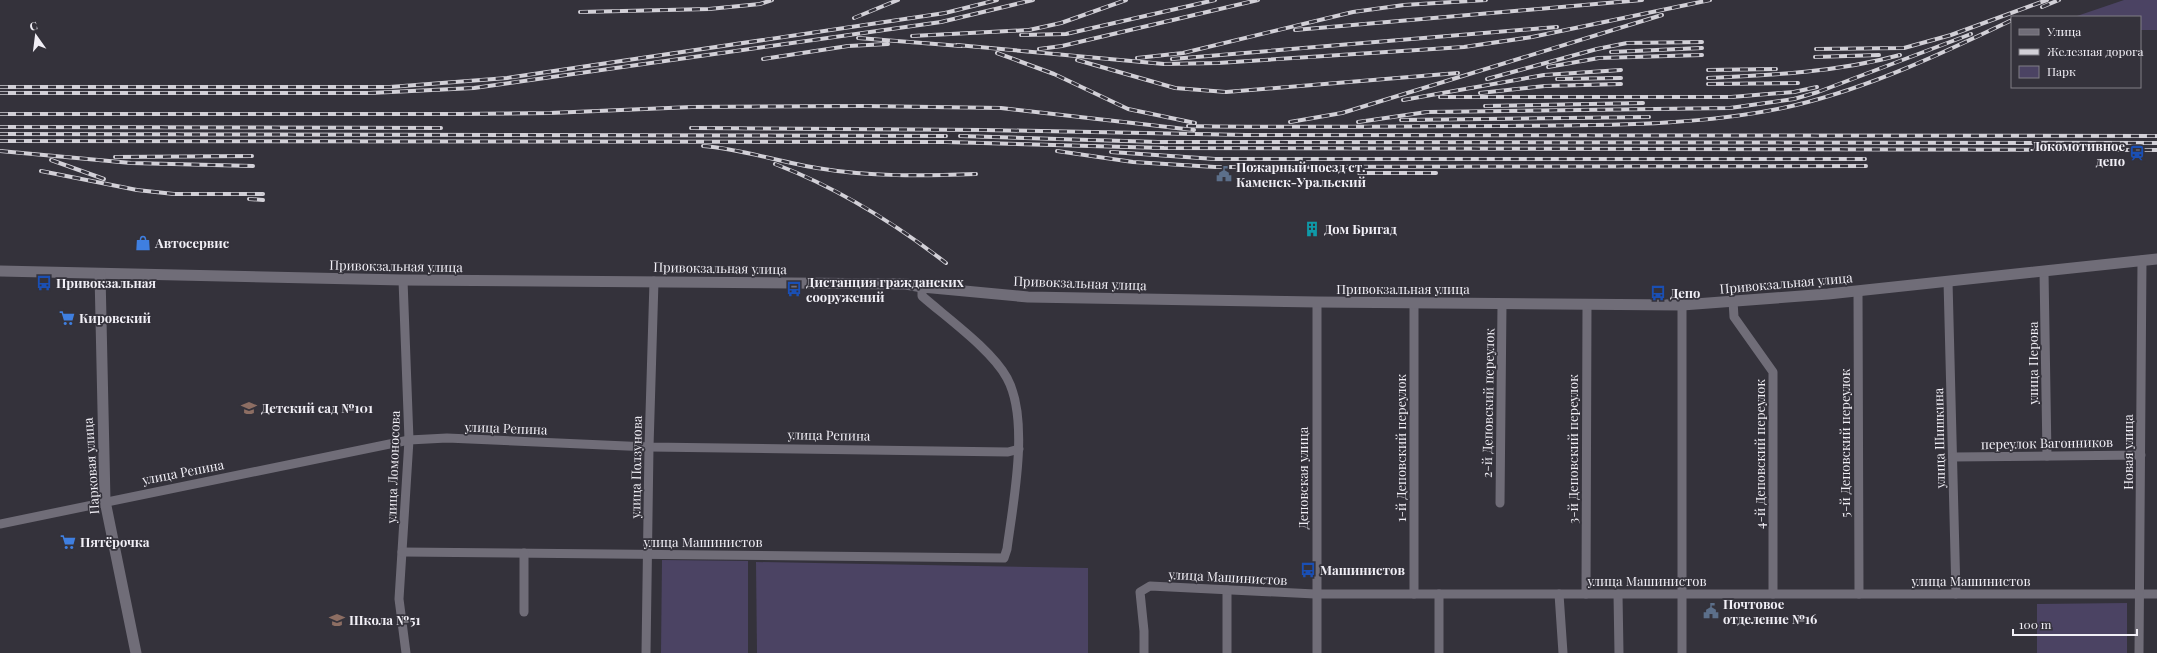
<svg xmlns="http://www.w3.org/2000/svg" width="2157" height="653" viewBox="0 0 2157 653" font-family="'Playfair Display',serif">
  <style>
    .green { fill: #4b4363 }
    .lines { fill: none; stroke-linecap: round; stroke-linejoin: round }
    .minor { stroke: #706d78; stroke-width: 9 }
    .tertiary { stroke: #706d78; stroke-width: 11 }
    .rail-casing { stroke: #d2d0d7; stroke-width: 4 }
    .rail { stroke: #34323b; stroke-width: 2.5; stroke-dasharray: 8; stroke-linecap: butt }
    .labels { text-anchor: middle; stroke-width: 3.5; stroke-linejoin: round; paint-order: stroke }
    .poi-label { font-size: 13px; font-weight: bold; fill: #f1eff6; stroke: #34323b; text-anchor: start }
    .street-label { font-size: 13px; fill: #f1eff6; stroke: #34323b }
  </style>
  <rect width="100%" height="100%" fill="#34323b"/>
  <g class="green">
    <path d="M2124 0H2157V30H2140V17H2074Z"/>
    <path d="M662 560 748 561V653H661Z"/>
    <path d="M756 562 1088 568V653H757Z"/>
    <path d="M2127 603V653H2037V604Z"/>
  </g>
  <g class="lines">
    <g class="minor">
      <path d="M2044 271 2047 456"/>
      <path d="M403 280 409 440 399 599 406 653"/>
      <path d="M1948 281 1956 594"/>
      <path d="M1858 291 1859 594"/>
      <path d="M1733 301 1734 317 1773 372V594"/>
      <path d="M1953 457 2141 455"/>
      <path d="M1500 503 1502 304"/>
      <path d="M0 524 409 440 447 438 649 447 1008 452 1019 449"/>
      <path d="M402 552 1004 558 1007 549C1013 503 1030 420 1007 378 992 350 947 318 922 296V287"/>
      <path d="M524 553V612"/>
      <path d="M1227 590V653"/>
      <path d="M1414 594V303"/>
      <path d="M1439 594V653"/>
      <path d="M1559 594 1563 653"/>
      <path d="M1586 594 1587 304"/>
      <path d="M1618 594 1619 653"/>
      <path d="M646 653 649 447 654 281"/>
      <path d="M1144 653V631L1140 592 1150 586 1315 594H2157"/>
      <path d="M1317 653V302"/>
      <path d="M1682 653V305"/>
      <path d="M2139 653 2142 260"/>
    </g>
    <g class="tertiary">
      <path d="M0 271 403 280 906 284 922 287 1028 297 1317 302 1682 305 1828 294 2157 259"/>
      <path d="M100 274 105 501 136 653"/>
    </g>
    <defs>
      <g id="rail">
        <path d="M2042 7 2059 0"/>
        <path d="M580 12 709 9 760 4 772 0"/>
        <path d="M854 18 898 0"/>
        <path d="M1295 30 1642 0"/>
        <path d="M1021 35 1066 34 1215 0"/>
        <path d="M912 36 1029 30 1061 23 1126 0"/>
        <path d="M858 38 961 46"/>
        <path d="M957 45 1164 64 1218 63 1464 47 1532 37 1710 0"/>
        <path d="M1039 49 1062 46 1258 0"/>
        <path d="M1816 49 1904 48 1951 35 2047 0"/>
        <path d="M1611 52 1702 48"/>
        <path d="M997 53 1054 74 1128 109 1195 123"/>
        <path d="M1815 57 1879 55"/>
        <path d="M1137 58 1183 53 1353 12 1404 5 1486 0"/>
        <path d="M763 59 848 46 888 44"/>
        <path d="M1172 59 1557 27"/>
        <path d="M1077 60 1175 88 1226 92 1458 73"/>
        <path d="M1548 67 1599 58 1702 55"/>
        <path d="M1708 70 1776 69"/>
        <path d="M1708 78C1773 75 1838 72 1900 55"/>
        <path d="M1487 79 1597 49 1627 43 1702 42"/>
        <path d="M1557 79 1621 78"/>
        <path d="M1708 84 1798 83"/>
        <path d="M0 87H390L507 78 945 13 997 0"/>
        <path d="M0 93H370L474 88 941 22 1033 0"/>
        <path d="M1480 93 1545 86 1621 84"/>
        <path d="M1440 97H1731L1794 92 1817 87"/>
        <path d="M1403 100 1544 75 1621 70"/>
        <path d="M1485 106 1643 103"/>
        <path d="M0 114H459L550 113 692 107 863 106 1001 108 1194 130"/>
        <path d="M1401 120 1649 117"/>
        <path d="M1290 122 1342 113 1662 15"/>
        <path d="M1358 122 1427 112 1730 108 1794 99 1818 92 1971 34"/>
        <path d="M1188 126C1293 128 1397 126 1501 126 1597 125 1703 127 1796 105 1871 87 1943 53 2012 20"/>
        <path d="M0 127 441 128"/>
        <path d="M691 128 984 130 1246 135 2157 136"/>
        <path d="M0 134 946 136"/>
        <path d="M960 136 1158 142 2157 143"/>
        <path d="M0 141 946 142 1164 148 2157 150"/>
        <path d="M703 146C742 149 779 162 817 168 870 177 923 176 976 174"/>
        <path d="M0 151 131 163 253 166"/>
        <path d="M1057 151 1133 162 1215 167 1866 166"/>
        <path d="M1111 152 1215 159H1865"/>
        <path d="M115 157 252 156"/>
        <path d="M51 160 104 179"/>
        <path d="M775 164C838 188 893 222 946 263"/>
        <path d="M41 171 137 190 174 194H263"/>
        <path d="M1359 173H1436"/>
        <path d="M249 199 263 200"/>
      </g>
    </defs>
    <use href="#rail" class="rail-casing"/>
    <use href="#rail" class="rail"/>
  </g>
  <defs>
    <symbol id="station-bare" viewBox="-9 -9 18 18"><path d="M-3-6H3Q5-6 5-4V2Q5 4 3 4L4.5 6H3L1.5 4h-3L-3 6H-4.5L-3 4Q-5 4-5 2V-4Q-5-6-3-6ZM-3.5-4v3h7v-3ZM-3.5 1v1.5H-2V1ZM2 1v1.5H3.5V1Z" fill="#1a4fb4" stroke="#34323b" stroke-width="2.5" paint-order="stroke"/></symbol>
    <symbol id="civic-bare" viewBox="-9 -9 18 18"><path d="M-.6-6.5H3V-4.5H.6V-3L4-1V1h2V6H-6V1h2V-1L-.6-3ZM-1.2 2.5V6h2.4V2.5Z" fill="#5c6f8a" stroke="#34323b" stroke-width="2.5" paint-order="stroke"/></symbol>
    <symbol id="building-bare" viewBox="-9 -9 18 18"><path d="M-4-6H4V6H1V3H-1V6H-4ZM-2.5-4.3h1.7v1.8h-1.7ZM.8-4.3h1.7v1.8H.8ZM-2.5-1h1.7V.8h-1.7ZM.8-1h1.7V.8H.8Z" fill="#0f9aa8" stroke="#34323b" stroke-width="2.5" paint-order="stroke"/></symbol>
    <symbol id="shop-bare" viewBox="-9 -9 18 18"><path d="M-5-2.5h2.3a2.7 3.5 0 0 1 5.4 0H5L5.5 6h-11ZM-1.5-2.5h3a1.5 2.3 0 0 0-3 0Z" fill="#3f7fe0" stroke="#34323b" stroke-width="2.5" paint-order="stroke"/></symbol>
    <symbol id="bus-bare" viewBox="-9 -9 18 18"><path d="M-5-6H5V4H4V6H2V4H-2V6H-4V4H-5ZM-3.5-4V0h7V-4ZM-3.5 1.2v1.5H-2V1.2ZM2 1.2v1.5H3.5V1.2Z" fill="#1a4fb4" stroke="#34323b" stroke-width="2.5" paint-order="stroke"/></symbol>
    <symbol id="supermarket-bare" viewBox="-9 -9 18 18"><path d="M-6-5.5h2.5l.6 2H6L4.5 2H-2.5L-4.4-4H-6ZM-1.5 3.2a1.3 1.3 0 1 0 .1 0ZM3 3.2a1.3 1.3 0 1 0 .1 0Z" fill="#3f7fe0" stroke="#34323b" stroke-width="2.5" paint-order="stroke"/></symbol>
    <symbol id="school-bare" viewBox="-9 -9 18 18"><path d="M0-5L7-2L0 1L-7-2ZM-4 1L0 2.5L4 1V4Q0 6-4 4Z" fill="#8d6e63" stroke="#34323b" stroke-width="2.5" paint-order="stroke"/></symbol>
  </defs>
  <g fill-rule="evenodd">
    <use href="#station-bare" x="2126" y="142" width="22" height="22"/>
    <use href="#civic-bare" x="1213" y="163" width="22" height="22"/>
    <use href="#building-bare" x="1301" y="218" width="22" height="22"/>
    <use href="#shop-bare" x="132" y="232" width="22" height="22"/>
    <use href="#bus-bare" x="33" y="272" width="22" height="22"/>
    <use href="#bus-bare" x="783" y="278" width="22" height="22"/>
    <use href="#bus-bare" x="1647" y="282" width="22" height="22"/>
    <use href="#supermarket-bare" x="56" y="307" width="22" height="22"/>
    <use href="#school-bare" x="238" y="397" width="22" height="22"/>
    <use href="#supermarket-bare" x="57" y="531" width="22" height="22"/>
    <use href="#bus-bare" x="1297" y="559" width="22" height="22"/>
    <use href="#civic-bare" x="1700" y="600" width="22" height="22"/>
    <use href="#school-bare" x="326" y="609" width="22" height="22"/>
  </g>
  <g class="labels">
    <g class="poi-label">
      <text x="2125" y="151" text-anchor="end">Локомотивное<tspan x="2125" dy="15">депо</tspan></text>
      <text x="1236" y="172">Пожарный поезд ст.<tspan x="1236" dy="15">Каменск-Уральский</tspan></text>
      <text x="1324" y="234">Дом Бригад</text>
      <text x="155" y="248">Автосервис</text>
      <text x="806" y="287">Дистанция гражданских<tspan x="806" dy="15">сооружений</tspan></text>
      <text x="56" y="288">Привокзальная</text>
      <text x="1670" y="298">Депо</text>
      <text x="79" y="323">Кировский</text>
      <text x="261" y="413">Детский сад №101</text>
      <text x="80" y="547">Пятёрочка</text>
      <text x="1320" y="575">Машинистов</text>
      <text x="1723" y="609">Почтовое<tspan x="1723" dy="15">отделение №16</tspan></text>
      <text x="349" y="625">Школа №51</text>
    </g>
    <g class="street-label">
      <text transform="translate(396 266) rotate(1)" y="5">Привокзальная улица</text>
      <text transform="translate(720 268) rotate(1)" y="5">Привокзальная улица</text>
      <text transform="translate(1080 283) rotate(2)" y="5">Привокзальная улица</text>
      <text transform="translate(1786 283) rotate(-5)" y="5">Привокзальная улица</text>
      <text x="1403" y="294">Привокзальная улица</text>
      <text transform="translate(2033 363) rotate(-90)" y="5">улица Перова</text>
      <text transform="translate(1488 403) rotate(-89)" y="5">2-й Деповский переулок</text>
      <text transform="translate(506 428) rotate(2)" y="5">улица Репина</text>
      <text transform="translate(829 435) rotate(1)" y="5">улица Репина</text>
      <text transform="translate(1939 438) rotate(-91)" y="5">улица Шишкина</text>
      <text transform="translate(1845 443) rotate(-90)" y="5">5-й Деповский переулок</text>
      <text transform="translate(2047 443) rotate(-1)" y="5">переулок Вагонников</text>
      <text transform="translate(1401 448) rotate(-90)" y="5">1-й Деповский переулок</text>
      <text transform="translate(1573 449) rotate(-90)" y="5">3-й Деповский переулок</text>
      <text transform="translate(2128 452) rotate(-90)" y="5">Новая улица</text>
      <text transform="translate(1760 454) rotate(-90)" y="5">4-й Деповский переулок</text>
      <text transform="translate(91 466) rotate(-94)" y="5">Парковая улица</text>
      <text transform="translate(393 467) rotate(-88)" y="5">улица Ломоносова</text>
      <text transform="translate(636 467) rotate(-89)" y="5">улица Ползунова</text>
      <text transform="translate(183 472) rotate(-11)" y="5">улица Репина</text>
      <text transform="translate(1303 478) rotate(-90)" y="5">Деповская улица</text>
      <text x="703" y="547">улица Машинистов</text>
      <text transform="translate(1228 577) rotate(3)" y="5">улица Машинистов</text>
      <text x="1647" y="586">улица Машинистов</text>
      <text x="1971" y="586">улица Машинистов</text>
    </g>
  </g>
  <rect x="2011" y="16" width="130" height="72" fill="#34323b" stroke="#807e86"/>
  <rect x="2019" y="29" width="20" height="6" fill="#706d78" stroke="#807e86"/>
  <text x="2047" y="36" font-size="12" fill="#f1eff6">Улица</text>
  <rect x="2019" y="49" width="20" height="6" fill="#d2d0d7" stroke="#807e86"/>
  <text x="2047" y="56" font-size="12" fill="#f1eff6">Железная дорога</text>
  <rect x="2019" y="66" width="20" height="12" fill="#4b4363" stroke="#807e86"/>
  <text x="2047" y="76" font-size="12" fill="#f1eff6">Парк</text>
  <g transform="translate(36 36) rotate(346)" stroke="#34323b" stroke-width="3" paint-order="stroke">
  <path d="M0-3L7 15L0 10L-7 15Z" fill="#f1eff6"/>
  <text y="-6" font-size="11" font-weight="bold" text-anchor="middle" fill="#f1eff6">С</text>
  </g>
  <path d="M2013 629v6h124v-6" fill="none" stroke="#f1eff6" stroke-width="2"/>
  <text x="2019" y="629" font-size="12" fill="#f1eff6" stroke="#34323b" stroke-width="3" paint-order="stroke">100 m</text>
</svg>
